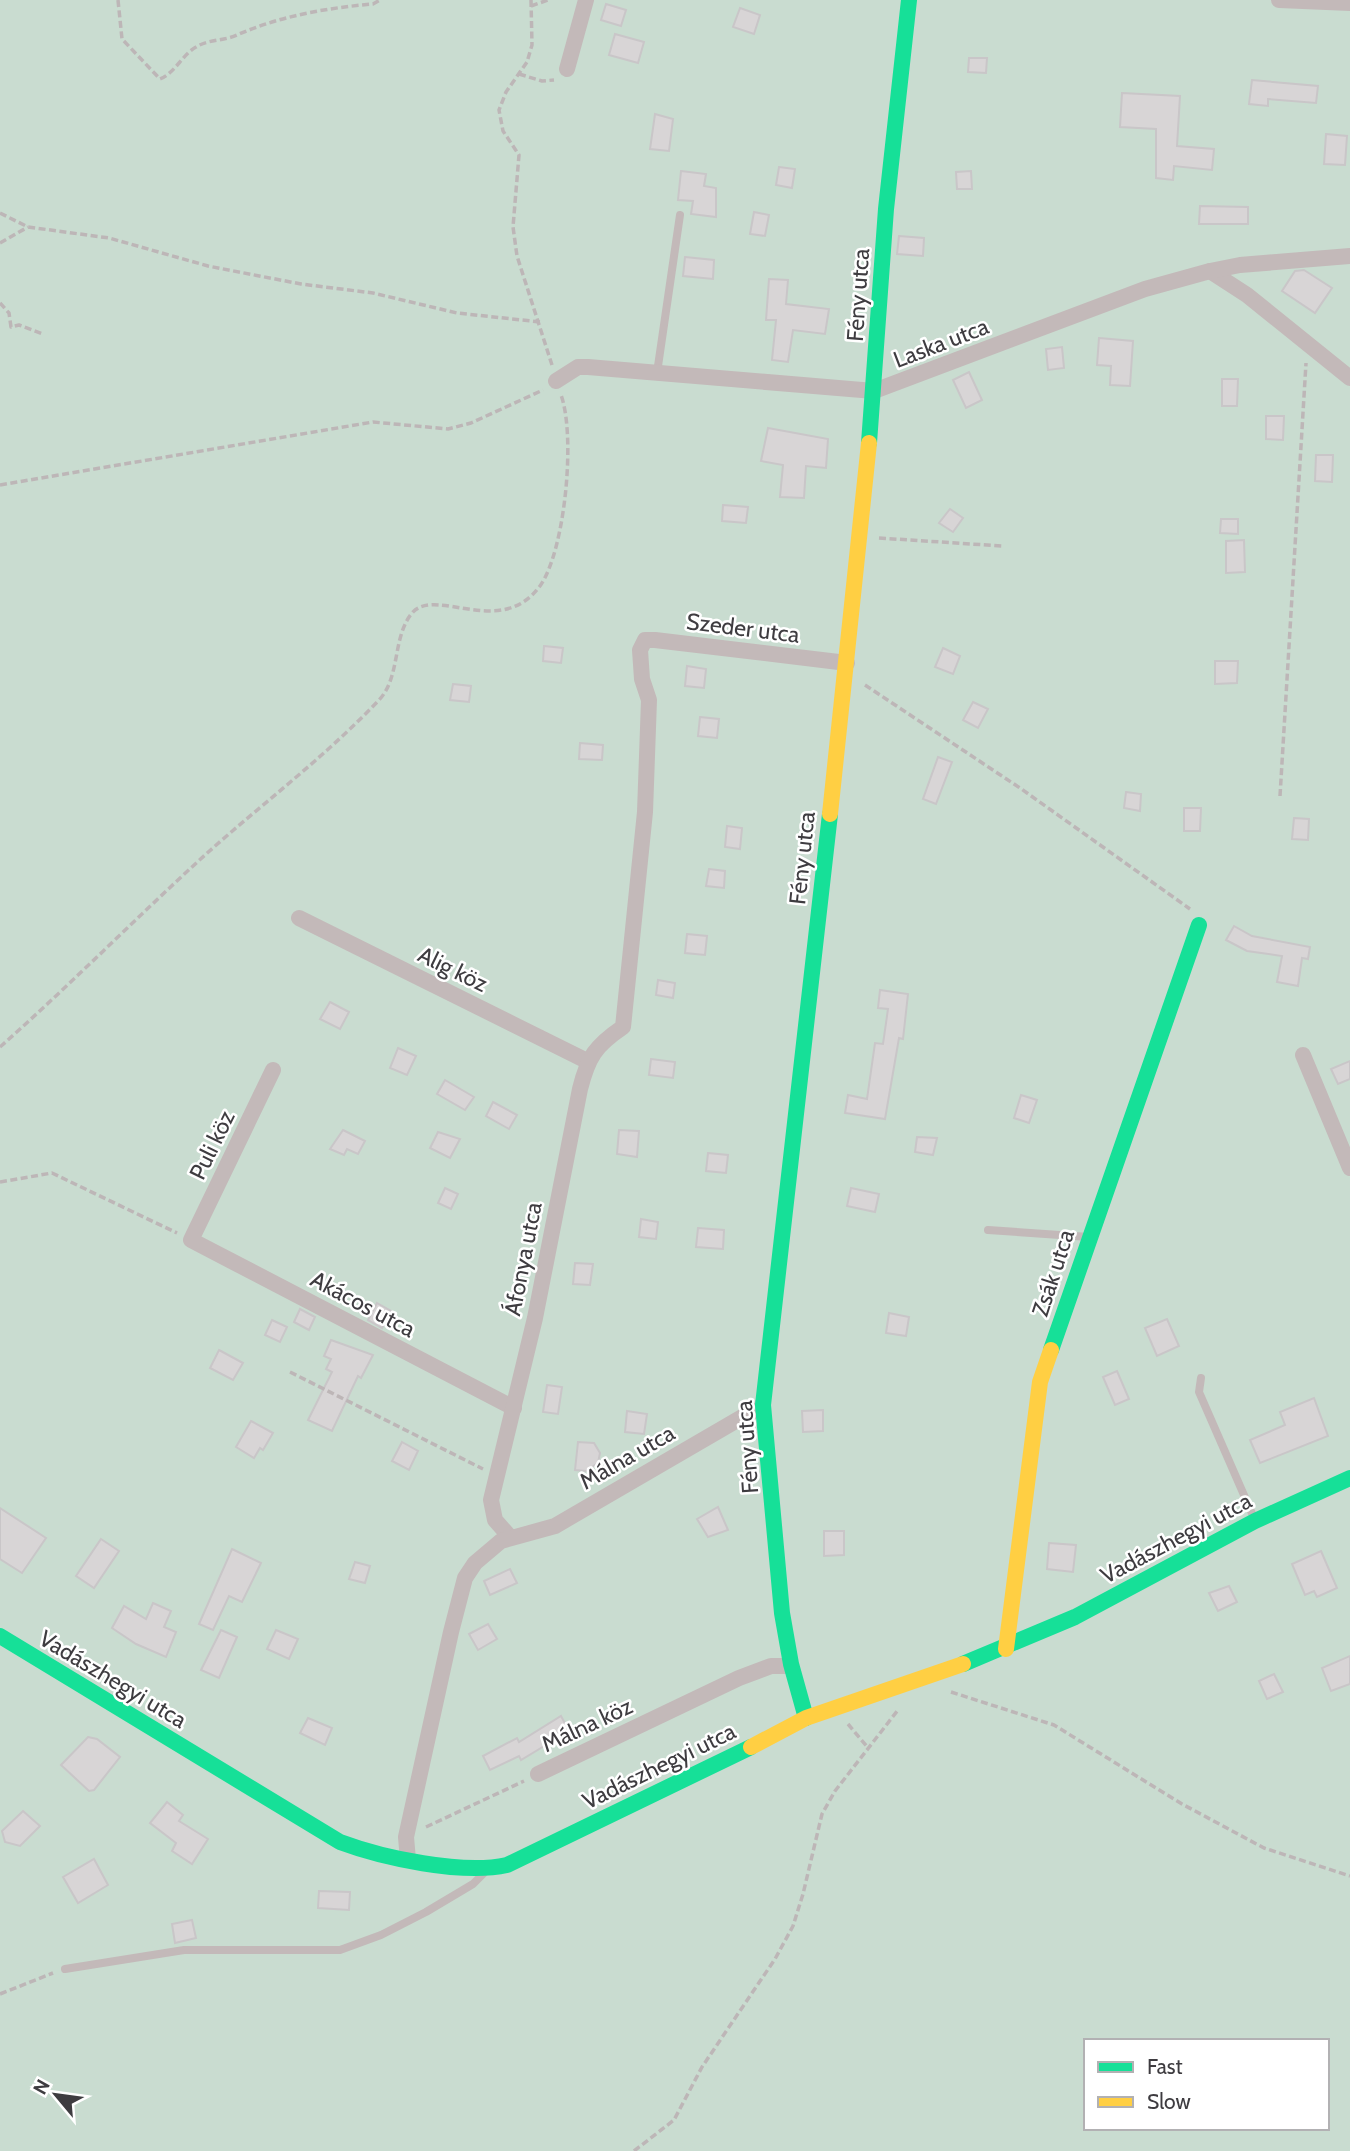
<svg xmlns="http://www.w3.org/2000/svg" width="1350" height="2151" viewBox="0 0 1350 2151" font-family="Cabin,sans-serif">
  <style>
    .green { fill: #c9dcd0; fill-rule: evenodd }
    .building { fill: #d8d5d6; stroke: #c9c6c8; stroke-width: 2 }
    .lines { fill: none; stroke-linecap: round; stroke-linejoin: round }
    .path { stroke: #bdb6b7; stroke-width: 3.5; stroke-dasharray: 7 3.5; stroke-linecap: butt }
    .lane { stroke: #c3b9b9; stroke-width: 8 }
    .street { stroke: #c3b9b9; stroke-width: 16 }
    .fast { stroke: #16e098; stroke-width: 16 }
    .slow { stroke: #ffcf43; stroke-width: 16 }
    .labels { text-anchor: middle; stroke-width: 5; stroke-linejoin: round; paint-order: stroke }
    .street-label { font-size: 23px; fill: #3e3c40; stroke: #fff }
  </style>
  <rect width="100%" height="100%" fill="#efecf2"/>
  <path class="green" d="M0 0H1350V2151H0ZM1086 2041H1327V2128H1086Z"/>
  <g class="building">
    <path d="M606 4 626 10 621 26 601 20Z"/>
    <path d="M740 8 760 15 754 34 733 27Z"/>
    <path d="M615 34 644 42 638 63 609 55Z"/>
    <path d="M969 58H987L986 73 968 72Z"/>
    <path d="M1252 80 1318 86 1316 103 1268 99V106L1249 104Z"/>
    <path d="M1122 93 1180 96 1177 146 1214 149 1212 170 1174 166 1173 180 1156 178V129L1120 127Z"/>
    <path d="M655 114 673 119 669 151 650 149Z"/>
    <path d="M1326 134 1347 136 1345 165 1324 164Z"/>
    <path d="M779 167 795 169 792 188 776 185Z"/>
    <path d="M681 171 706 174 704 186 716 188V217L691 214 693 201 678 200Z"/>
    <path d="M971 171 972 189H957L956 172Z"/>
    <path d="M1200 206 1248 207V224H1199Z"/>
    <path d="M754 212 769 215 765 236 750 234Z"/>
    <path d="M899 236 924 238 923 256 897 254Z"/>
    <path d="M685 257 714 260 713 279 683 276Z"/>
    <path d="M1304 270 1332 288 1315 313 1282 291 1295 271Z"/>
    <path d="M769 279 788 280 786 304 829 309 825 334 793 330 788 362 772 360 776 320H766Z"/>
    <path d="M1099 338 1133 341 1130 386 1110 385 1111 366 1097 365Z"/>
    <path d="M1062 347 1064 368 1048 370 1046 349Z"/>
    <path d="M969 372 982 400 966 408 953 380Z"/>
    <path d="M1222 379H1238L1237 406H1222Z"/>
    <path d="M1266 416H1284L1283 440 1266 439Z"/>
    <path d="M768 428 828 439 826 468 806 466 804 498 780 497 783 465 761 461Z"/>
    <path d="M1316 455H1333L1332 482 1315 481Z"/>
    <path d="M723 505 748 507 746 523 722 521Z"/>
    <path d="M950 509 963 518 953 532 939 523Z"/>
    <path d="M1221 519H1238V534L1220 533Z"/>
    <path d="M1244 540 1245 572 1226 573V541Z"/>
    <path d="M544 646 563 648 561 663 543 661Z"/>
    <path d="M943 648 960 656 953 674 935 667Z"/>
    <path d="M1215 661H1238L1237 683 1215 684Z"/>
    <path d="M687 666 706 669 704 688 685 686Z"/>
    <path d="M453 684 471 686 469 702 450 700Z"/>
    <path d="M973 702 988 709 978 728 963 720Z"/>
    <path d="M700 717 719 719 717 738 698 736Z"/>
    <path d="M580 743 603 745 602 760 579 759Z"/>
    <path d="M938 757 952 762 936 804 923 799Z"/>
    <path d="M1126 792 1141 794 1140 811 1124 808Z"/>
    <path d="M1184 808H1201L1200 831H1184Z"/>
    <path d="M1294 818 1309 819 1308 840 1292 839Z"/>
    <path d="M727 826 742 828 740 849 725 847Z"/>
    <path d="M709 869 725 871 724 888 706 886Z"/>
    <path d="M1234 926 1252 936 1310 947 1308 959 1302 958 1298 986 1277 982 1282 956 1247 951 1226 940Z"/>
    <path d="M687 934 707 936 705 955 685 953Z"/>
    <path d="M658 980 675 983 673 998 656 995Z"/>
    <path d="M880 990 908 994 903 1039 899 1038 885 1119 845 1113 848 1095 867 1099 875 1043 883 1044 888 1009 878 1008Z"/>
    <path d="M330 1002 349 1012 340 1029 320 1019Z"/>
    <path d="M398 1048 416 1056 407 1075 390 1068Z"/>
    <path d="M651 1059 675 1062 673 1078 649 1075Z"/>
    <path d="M1350 1061V1079L1338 1084 1331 1069Z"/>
    <path d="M445 1080 474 1097 465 1110 437 1094Z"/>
    <path d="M1021 1095 1037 1100 1029 1123 1014 1118Z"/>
    <path d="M493 1102 517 1115 509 1129 486 1116Z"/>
    <path d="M343 1130 365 1141 358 1154 347 1149 344 1155 330 1149Z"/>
    <path d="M619 1130 639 1131 637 1157 617 1154Z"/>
    <path d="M438 1132 460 1139 450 1158 430 1148Z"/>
    <path d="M917 1137 937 1138 933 1155 915 1152Z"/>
    <path d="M708 1153 728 1155 726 1173 706 1171Z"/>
    <path d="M445 1188 458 1194 451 1209 438 1203Z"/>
    <path d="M851 1188 879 1194 875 1212 847 1206Z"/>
    <path d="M641 1219 658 1222 656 1239 639 1237Z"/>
    <path d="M698 1228 724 1230 723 1249 696 1247Z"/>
    <path d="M575 1263 593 1264 590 1285 573 1284Z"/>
    <path d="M377 1303 391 1311 382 1328 368 1320Z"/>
    <path d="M300 1309 315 1317 309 1330 294 1322Z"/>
    <path d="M889 1313 909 1317 906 1336 886 1333Z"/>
    <path d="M1167 1319 1179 1346 1157 1356 1145 1328Z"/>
    <path d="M272 1320 287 1327 280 1342 265 1335Z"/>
    <path d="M331 1340 373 1355 361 1378 358 1376 332 1431 308 1420 332 1372 326 1369 331 1359 324 1356Z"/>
    <path d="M219 1350 243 1363 233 1380 210 1368Z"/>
    <path d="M1117 1371 1129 1399 1115 1405 1103 1377Z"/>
    <path d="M547 1385 562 1387 558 1414 543 1412Z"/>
    <path d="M1314 1398 1328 1436 1260 1463 1250 1440 1285 1425 1280 1412Z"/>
    <path d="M823 1410V1431L803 1432 802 1411Z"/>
    <path d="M627 1411 647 1414 644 1434 625 1432Z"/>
    <path d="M251 1421 273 1433 263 1450 260 1448 254 1458 236 1447Z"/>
    <path d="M402 1442 418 1451 409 1470 392 1461Z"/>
    <path d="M578 1442 594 1443 600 1453 598 1463 586 1471 575 1470Z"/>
    <path d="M718 1507 728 1530 708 1537 697 1519Z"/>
    <path d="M0 1508 46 1538 22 1573 0 1559Z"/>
    <path d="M824 1531H844V1555L824 1556Z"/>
    <path d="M101 1539 119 1551 94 1588 76 1576Z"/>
    <path d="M1049 1543 1076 1545 1073 1572 1047 1569Z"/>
    <path d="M232 1549 261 1563 242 1602 229 1596 213 1630 199 1624Z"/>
    <path d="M1321 1551 1337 1588 1317 1597 1314 1591 1305 1595 1292 1564Z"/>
    <path d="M355 1562 370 1566 365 1583 349 1579Z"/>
    <path d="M510 1569 517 1583 490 1595 484 1581Z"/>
    <path d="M1229 1586 1237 1602 1218 1611 1209 1593Z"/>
    <path d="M153 1603 171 1611 164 1627 176 1632 166 1657 136 1644 112 1628 124 1606 146 1619Z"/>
    <path d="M488 1624 497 1639 478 1650 469 1634Z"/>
    <path d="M221 1630 237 1637 219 1678 201 1670Z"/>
    <path d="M276 1630 298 1639 289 1659 267 1649Z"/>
    <path d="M1350 1656V1684L1331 1691 1322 1668Z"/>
    <path d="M1274 1674 1283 1692 1267 1699 1259 1681Z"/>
    <path d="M561 1716 569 1731 521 1760 519 1756 490 1770 483 1756 517 1738 519 1742Z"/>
    <path d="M308 1718 332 1728 325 1745 300 1733Z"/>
    <path d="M88 1737 97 1739 120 1757 94 1790 89 1791 61 1765Z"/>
    <path d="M167 1802 183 1815 179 1821 208 1839 192 1864 172 1851 176 1843 150 1823Z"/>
    <path d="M23 1811 40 1826 20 1846 5 1842 2 1831Z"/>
    <path d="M94 1859 108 1885 78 1903 63 1877Z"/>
    <path d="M319 1891 350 1892 349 1910 318 1908Z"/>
    <path d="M192 1920 196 1938 175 1943 172 1924Z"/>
  </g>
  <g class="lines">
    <g class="path">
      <path d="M118 0 122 39 160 79C175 73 182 55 196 47 209 39 224 41 237 35 280 16 326 8 373 4L380 0"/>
      <path d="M531 0 532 45 527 62 506 92 499 110 503 131 519 155 513 227 517 256 552 365"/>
      <path d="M531 6 548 0"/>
      <path d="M519 74 542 81 554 80"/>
      <path d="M0 213 28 227 109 238 208 266 301 284 373 293 457 313 540 322"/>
      <path d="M0 243 28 227"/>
      <path d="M0 303 9 313 11 327 19 325 43 334"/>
      <path d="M0 485 373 422 448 429 471 423 543 390"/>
      <path d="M879 538 1002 546"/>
      <path d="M865 685 1020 788 1190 909"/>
      <path d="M1280 796 1306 363"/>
      <path d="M0 1047C70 985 136 918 205 855 263 803 325 757 379 700 401 677 392 635 413 612 438 587 501 639 540 586 565 551 576 436 561 395"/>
      <path d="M0 1182 52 1173 177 1233"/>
      <path d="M290 1372 483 1469"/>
      <path d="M951 1692 1054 1725 1182 1804 1264 1848 1350 1876"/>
      <path d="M848 1724 869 1749"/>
      <path d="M426 1827 524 1781"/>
      <path d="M0 1994 53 1973"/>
      <path d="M634 2151 674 2120 702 2067 775 1959 793 1926 803 1894 822 1814 835 1791 898 1710"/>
    </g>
    <g class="lane">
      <path d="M657 373 680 215"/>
      <path d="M988 1230 1089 1237"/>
      <path d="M1201 1378 1199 1392 1254 1518"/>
      <path d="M65 1969 184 1950H340L381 1935 426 1912 473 1884 484 1873"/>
    </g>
    <g class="street">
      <path d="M1279 0 1350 3"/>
      <path d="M567 69 586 0"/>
      <path d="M1210 271 1247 295 1350 378"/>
      <path d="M556 381 578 367H588L874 391 1145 289 1210 271 1240 265 1350 256"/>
      <path d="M299 918 587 1061"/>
      <path d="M1303 1055 1350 1168"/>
      <path d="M273 1070 191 1240 514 1408"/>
      <path d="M510 1537 495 1520 491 1500 535 1318 580 1089C588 1057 595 1046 623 1027L645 812 649 700 642 679 640 650 645 640H655L847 663"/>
      <path d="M538 1774 739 1678 771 1666H790"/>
      <path d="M408 1860 406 1837 451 1632 465 1578 475 1563 501 1541 555 1526 763 1405"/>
    </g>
    <g class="fast">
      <path d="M869 443 886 209 909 0"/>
      <path d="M1051 1350 1199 925"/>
      <path d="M0 1636 340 1842C383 1858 462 1875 507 1865L751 1747"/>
      <path d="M963 1664 1075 1617 1255 1521 1350 1478"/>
      <path d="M806 1718 791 1664 782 1613 763 1405 830 814"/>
    </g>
    <g class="slow">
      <path d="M830 814 869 443"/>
      <path d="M1006 1649 1040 1382 1051 1350"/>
      <path d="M751 1747 806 1718 963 1664"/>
    </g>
  </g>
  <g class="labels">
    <g class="street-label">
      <text transform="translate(858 295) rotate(-86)" y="8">Fény utca</text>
      <text transform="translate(941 343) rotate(-21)" y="8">Laska utca</text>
      <text transform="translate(743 628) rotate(7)" y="8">Szeder utca</text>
      <text transform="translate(802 858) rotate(-84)" y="8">Fény utca</text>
      <text transform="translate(453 969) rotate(26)" y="8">Alig köz</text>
      <text transform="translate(212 1145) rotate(-64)" y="8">Puli köz</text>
      <text transform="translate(523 1259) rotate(-79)" y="8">Áfonya utca</text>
      <text transform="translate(1053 1273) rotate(-72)" y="8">Zsák utca</text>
      <text transform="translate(363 1304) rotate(28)" y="8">Akácos utca</text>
      <text transform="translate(747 1447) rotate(-94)" y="8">Fény utca</text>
      <text transform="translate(627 1457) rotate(-30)" y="8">Málna utca</text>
      <text transform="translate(1176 1538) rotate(-28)" y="8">Vadászhegyi utca</text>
      <text transform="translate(113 1679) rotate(31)" y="8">Vadászhegyi utca</text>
      <text transform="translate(587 1725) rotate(-25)" y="8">Málna köz</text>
      <text transform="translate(659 1766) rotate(-26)" y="8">Vadászhegyi utca</text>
    </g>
  </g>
  <rect x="1084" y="2039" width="245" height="91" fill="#ffffff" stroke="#b2b1b3" stroke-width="2"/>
  <rect x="1098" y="2062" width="35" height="10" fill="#16e098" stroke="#b2b1b3" stroke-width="2"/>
  <text x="1147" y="2074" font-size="21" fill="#3e3c40">Fast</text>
  <rect x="1098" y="2097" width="35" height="10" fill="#ffcf43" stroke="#b2b1b3" stroke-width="2"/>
  <text x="1147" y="2109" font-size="21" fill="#3e3c40">Slow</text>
  <g transform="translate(56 2095) rotate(299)" stroke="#ffffff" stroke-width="5" paint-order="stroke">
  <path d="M0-5L12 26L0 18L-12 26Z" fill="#3e3c40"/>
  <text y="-10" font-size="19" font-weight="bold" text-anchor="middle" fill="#3e3c40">N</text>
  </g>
</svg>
